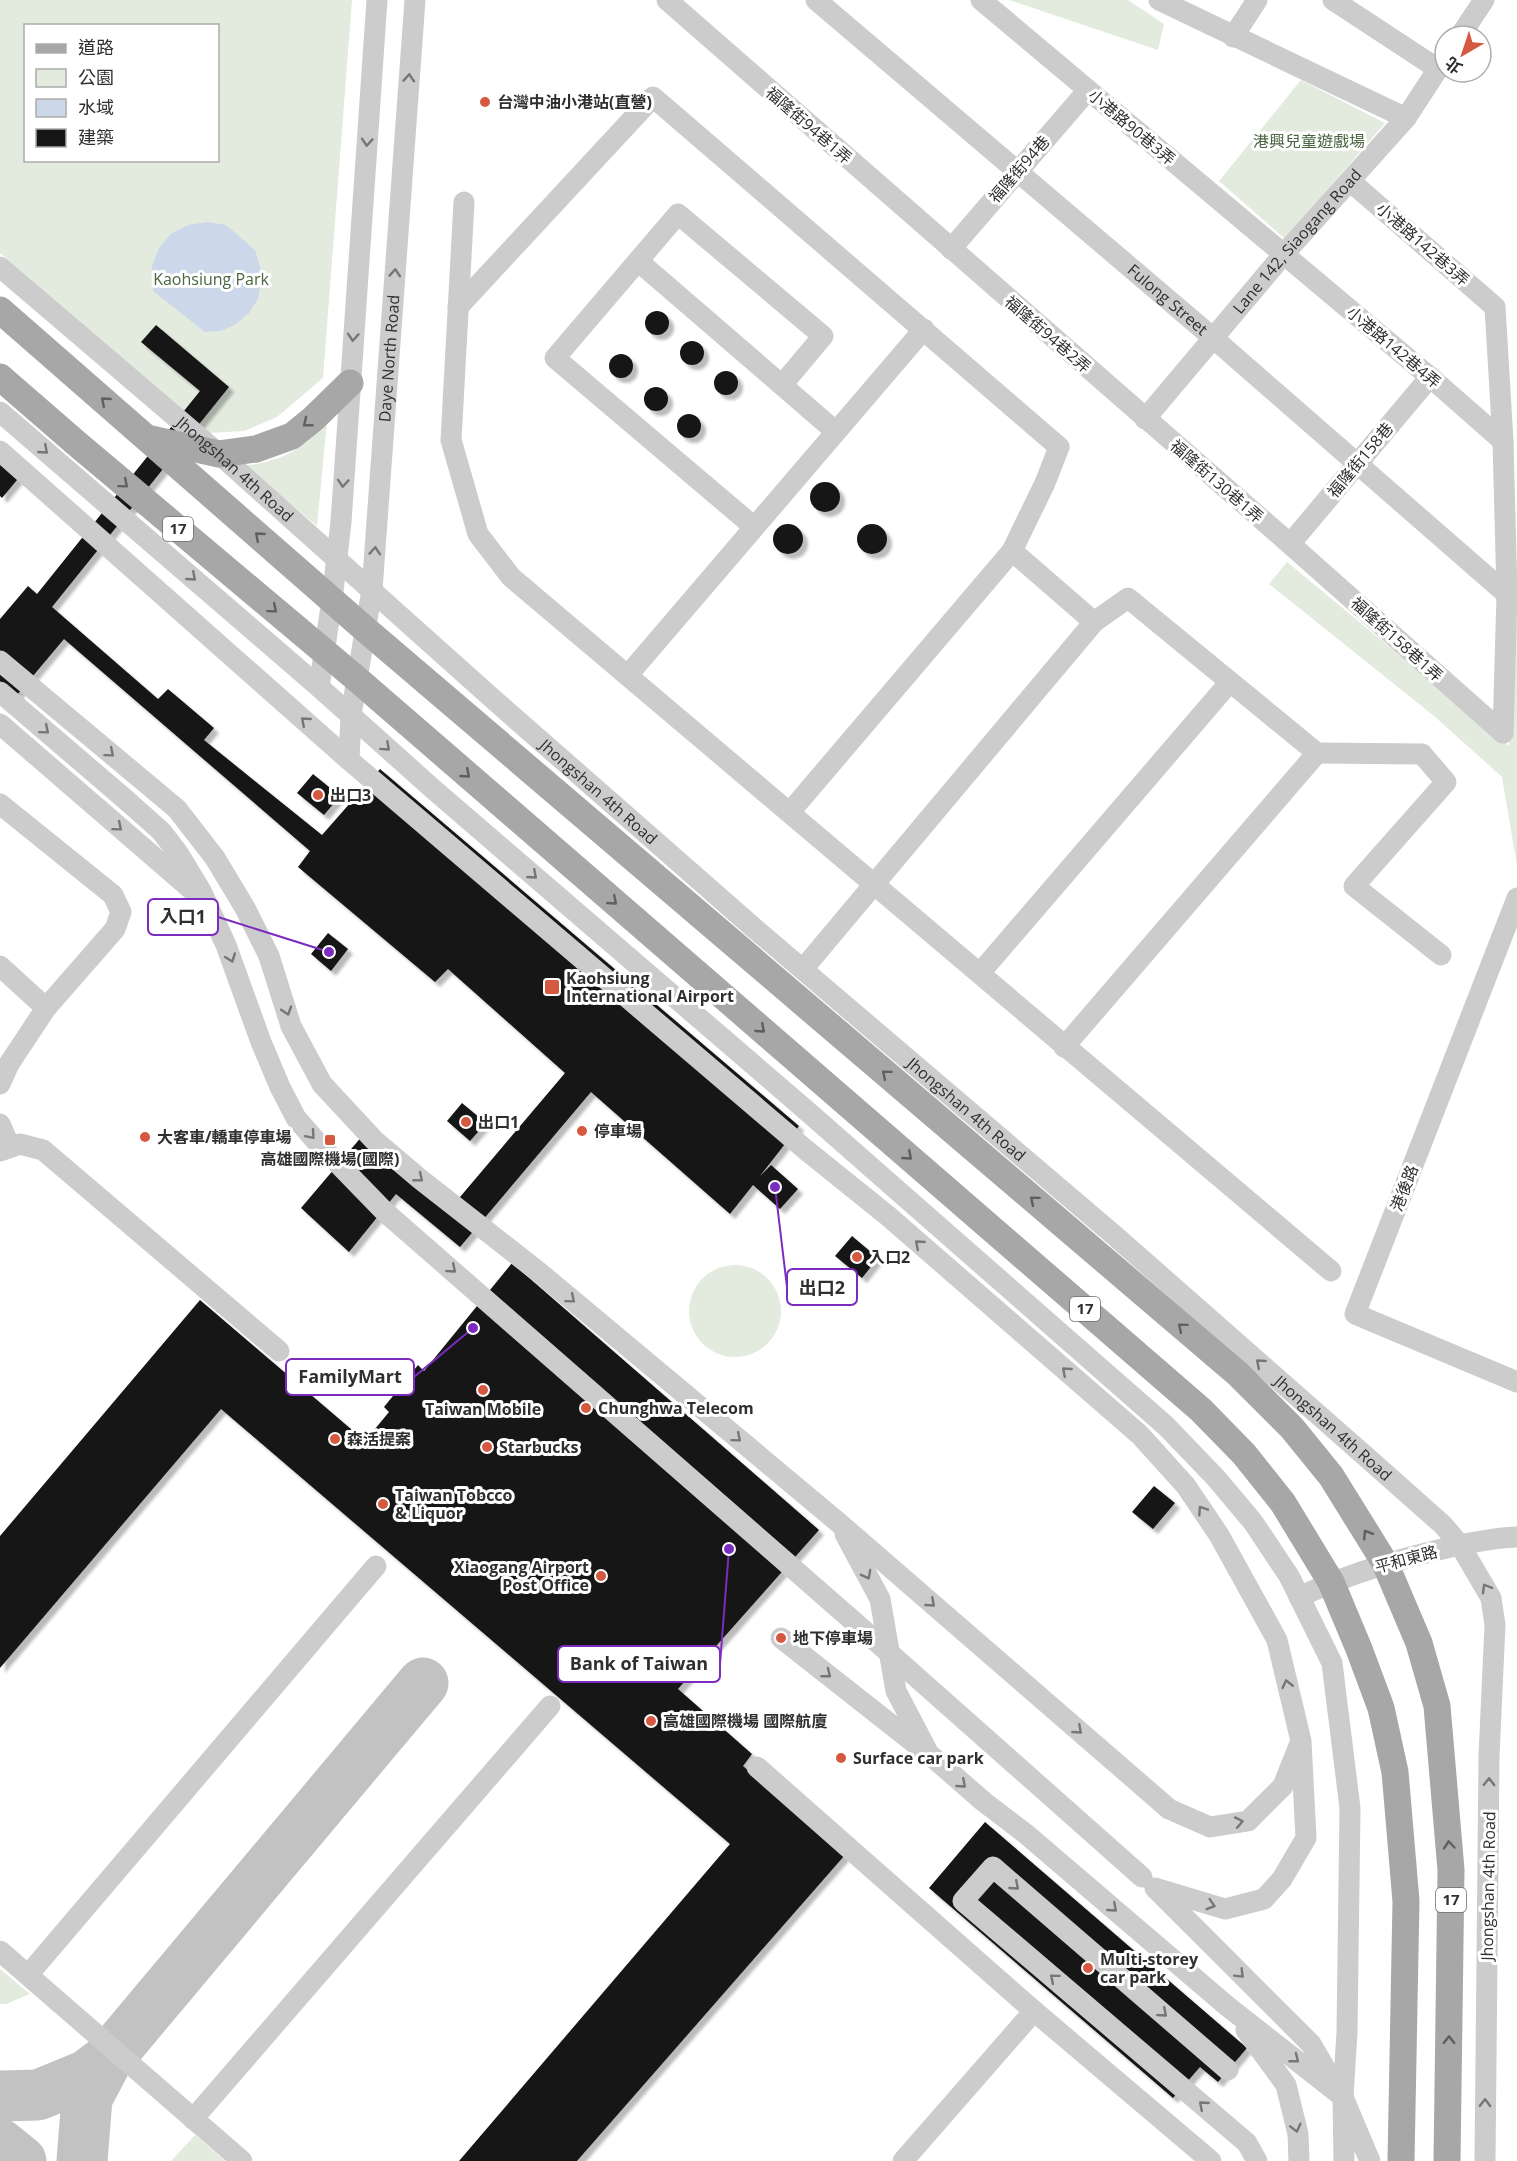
<svg xmlns="http://www.w3.org/2000/svg" width="1517" height="2161" viewBox="0 0 1517 2161" font-family="'Open Sans','Noto Sans TC',sans-serif">
  <style>
    .green { fill: #e2ebde; fill-rule: evenodd }
    .water { fill: #ccd7e9 }
    .lines { fill: none; stroke-linecap: round; stroke-linejoin: round }
    .taxiway { stroke: #c2c2c2; stroke-width: 51 }
    .building { fill: #161616; filter: url(#shadow) }
    .minor { stroke: #ccc; stroke-width: 21 }
    .major { stroke: #a7a7a7; stroke-width: 27 }
    .minor-bridge { stroke: #ccc; stroke-width: 21 }
    .oneway { stroke: #767676 }
    .oneway2 { stroke: #5f5f5f }
    .poi-dot { fill: #d55941; stroke: #fff; stroke-width: 2 }
    .labels { text-anchor: middle; stroke-width: 6; stroke-linejoin: round; paint-order: stroke }
    .shield { fill: #fff; stroke: #6d6d6d; stroke-width: 1.5 }
    .shield-label { font-size: 15px; font-weight: bold; fill: #2f2f2f }
    .poi-label { font-size: 16px; font-weight: bold; fill: #2f2f2f; stroke: #fff; text-anchor: start }
    .street-label { font-size: 16px; fill: #2f2f2f; stroke: #fff }
    .park-label { font-size: 16px; fill: #496640; stroke: #fff }
    .leader { fill: none; stroke: #7b2cbf; stroke-width: 2 }
    .callout-dot { fill: #7b2cbf; stroke: #fff; stroke-width: 2 }
    .callout { fill: #fff; stroke: #7b2cbf; stroke-width: 2 }
    .callout-label { font-size: 18px; text-anchor: middle; font-weight: bold; fill: #2f2f2f }
  </style>
  <defs>
    <filter id="shadow"><feDropShadow dx="5" dy="5" stdDeviation="1.5" flood-color="#0004"/></filter>
  </defs>
  <rect width="100%" height="100%" fill="#fff"/>
  <g class="green">
    <path d="M0 0H352L323 378 277 417 244 431 209 433 0 253ZM26 26H218V160H26Z"/>
    <path d="M1009 0H1128L1164 24 1158 50Z"/>
    <path d="M1301 80 1385 123 1285 239 1219 181Z"/>
    <path d="M327 422 317 526 245 466C283 460 301 451 327 422Z"/>
    <path d="M1287 562 1509 746V631L1517 627V866L1502 777 1434 716 1269 584Z"/>
    <circle cx="735" cy="1311" r="46"/>
    <path d="M0 1969 30 1994 6 2004H0Z"/>
    <path d="M195 2135 225 2161H171Z"/>
  </g>
  <path class="water" d="M207 222 226 225 255 250 260 266 261 282 258 299 249 313 236 324 221 331 205 332 153 291 152 266 159 248 171 234 188 225Z"/>
  <g class="lines">
    <g class="taxiway">
      <path d="M0 2096 38 2095 87 2075 107 2060"/>
      <path d="M0 2144 21 2161"/>
      <path d="M82 2161 87 2098 107 2060 423 1683"/>
    </g>
  </g>
  <g class="building">
    <circle cx="657" cy="323" r="12"/>
    <path d="M156 325 229 387 52 607 158 699 168 689 214 728 204 740 322 835 380 769 799 1126 760 1176 771 1165 798 1189 780 1209 753 1185 730 1214 591 1092 460 1247 396 1194 349 1252 301 1208 363 1135 449 1210 565 1073 448 969 435 982 298 867 310 851 64 639 6 708 0 703V619L28 586 37 594 200 391 141 342Z"/>
    <circle cx="692" cy="353" r="12"/>
    <circle cx="621" cy="366" r="12"/>
    <circle cx="726" cy="383" r="12"/>
    <circle cx="656" cy="399" r="12"/>
    <circle cx="689" cy="426" r="12"/>
    <path d="M0 463 22 474 2 498 0 496Z"/>
    <circle cx="825" cy="497" r="15"/>
    <circle cx="788" cy="539" r="15"/>
    <circle cx="872" cy="539" r="15"/>
    <path d="M313 774 340 796 324 815 297 793Z"/>
    <path d="M328 933 348 949 331 971 311 954Z"/>
    <path d="M462 1103 486 1123 470 1141 447 1121Z"/>
    <path d="M852 1236 878 1258 862 1278 835 1256Z"/>
    <path d="M512 1263 819 1530 678 1689 752 1754 743 1766 845 1855 577 2161H459L730 1844 221 1409 0 1668V1536L200 1300 365 1441 389 1412 384 1407 418 1365 424 1371Z"/>
    <path d="M1154 1486 1175 1503 1153 1529 1132 1512Z"/>
    <path d="M985 1822 1247 2048 1218 2082 1200 2067 1173 2098 929 1888Z"/>
  </g>
  <g class="lines">
    <g class="minor">
      <path d="M667 0 1290 544 1503 733"/>
      <path id="s1" d="M816 0 1212 337 1517 603"/>
      <path d="M981 0 1430 377 1503 441"/>
      <path d="M1159 0 1406 118"/>
      <path d="M1333 0 1438 69"/>
      <path d="M1460 36 1484 0"/>
      <path d="M1233 37 1257 0"/>
      <path d="M1350 181 1495 307 1503 441 1507 594 1503 733"/>
      <path d="M464 202 451 440 478 534 511 577 1331 1271"/>
      <path d="M951 249 1088 90"/>
      <path d="M638 261 835 431"/>
      <path id="s2" d="M0 267 219 454 493 699 754 928 1114 1235 1372 1462 1443 1525 1460 1545 1491 1598 1495 1625 1489 1756 1485 2161"/>
      <path d="M458 307 653 97 1059 447 1045 483 1012 551 790 812"/>
      <path d="M0 412 319 687 433 789 807 1111 1166 1426 1216 1478 1253 1522 1289 1576 1332 1663 1350 1808 1347 2032 1343 2097 1344 2161"/>
      <path id="s3" d="M1145 419 1283 255 1406 118 1445 58"/>
      <path d="M0 451 349 760 806 1150 888 1216 1140 1435 1186 1486 1219 1535 1277 1640 1301 1741 1306 1838 1282 1879 1264 1899 1225 1909 1155 1888"/>
      <path d="M753 526 555 358 678 214 823 336 782 385"/>
      <path d="M1290 544 1430 377"/>
      <path d="M1012 551 1094 622"/>
      <path d="M0 661 177 809 215 858 245 908 269 956 291 1026 322 1084 374 1140 420 1179 540 1273 839 1523 1169 1809 1210 1827 1248 1821 1283 1786 1298 1748"/>
      <path d="M628 675 924 329"/>
      <path d="M319 687 332 600 341 522 377 0"/>
      <path d="M0 724 206 902"/>
      <path d="M1317 753 1422 754 1446 782 1354 886 1441 955"/>
      <path id="s4" d="M349 760 351 715 372 590 415 0"/>
      <path d="M0 804 113 895 121 912 115 929 46 1008 9 1064 0 1084"/>
      <path d="M1517 898 1355 1314 1517 1382"/>
      <path d="M0 966 46 1008"/>
      <path d="M803 969 1094 622 1128 598 1317 753 1064 1047"/>
      <path d="M980 973 1229 683"/>
      <path d="M0 1124 10 1147"/>
      <path d="M0 1151 20 1144 43 1150 279 1351"/>
      <path d="M845 1534 880 1599 896 1691 929 1754 984 1802 1026 1834 1227 2006 1343 2097 1370 2161"/>
      <path d="M1299 1597C1342 1577 1385 1563 1430 1552 1458 1545 1488 1538 1517 1537"/>
      <path d="M781 1638 922 1749"/>
      <path d="M757 1767 1034 2011 1211 2161"/>
      <path d="M1156 1889 1311 2044 1336 2087"/>
      <path d="M0 1951 242 2161"/>
      <path d="M28 1975 376 1566"/>
      <path d="M1246 2030 1286 2085 1298 2134 1299 2161"/>
      <path d="M1228 2070 993 1867 963 1901 1247 2143 1257 2161"/>
      <path d="M193 2119 550 1706"/>
      <path d="M903 2161 1034 2011"/>
    </g>
    <g class="major">
      <path d="M0 310 366 630 1238 1374 1292 1428 1331 1476 1385 1563 1419 1643 1437 1706 1451 1870 1447 2161"/>
      <path d="M0 377 76 443 358 680 1201 1410 1244 1454 1283 1503 1331 1582 1359 1649 1381 1708 1395 1772 1406 1901 1401 2161"/>
      <path d="M151 439 219 454 256 449 292 436 313 419 350 383"/>
    </g>
    <path class="minor-bridge" d="M0 692 125 799 161 831 178 853 201 891 226 945 261 1042 280 1087 296 1118 316 1141 385 1212 852 1620 1142 1877"/>
  </g>
  <defs><path id="oneway-chevron" d="M-2-3.5L2.5 0L-2 3.5" fill="none" stroke-width="1.6" stroke-linecap="round" stroke-linejoin="round" transform="scale(1.5)"/></defs>
  <g class="oneway">
    <use href="#oneway-chevron" transform="translate(409 78) rotate(-86)"/>
    <use href="#oneway-chevron" transform="translate(367 142) rotate(94)"/>
    <use href="#oneway-chevron" transform="translate(395 273) rotate(-86)"/>
    <use href="#oneway-chevron" transform="translate(353 337) rotate(94)"/>
    <use href="#oneway-chevron" transform="translate(44 450) rotate(41)"/>
    <use href="#oneway-chevron" transform="translate(343 483) rotate(94)"/>
    <use href="#oneway-chevron" transform="translate(375 551) rotate(-86)"/>
    <use href="#oneway-chevron" transform="translate(192 577) rotate(41)"/>
    <use href="#oneway-chevron" transform="translate(305 721) rotate(-139)"/>
    <use href="#oneway-chevron" transform="translate(45 730) rotate(40)"/>
    <use href="#oneway-chevron" transform="translate(386 747) rotate(42)"/>
    <use href="#oneway-chevron" transform="translate(110 753) rotate(40)"/>
    <use href="#oneway-chevron" transform="translate(118 827) rotate(40)"/>
    <use href="#oneway-chevron" transform="translate(533 875) rotate(41)"/>
    <use href="#oneway-chevron" transform="translate(231 958) rotate(70)"/>
    <use href="#oneway-chevron" transform="translate(287 1011) rotate(72)"/>
    <use href="#oneway-chevron" transform="translate(311 1135) rotate(49)"/>
    <use href="#oneway-chevron" transform="translate(419 1178) rotate(39)"/>
    <use href="#oneway-chevron" transform="translate(919 1244) rotate(-139)"/>
    <use href="#oneway-chevron" transform="translate(452 1269) rotate(41)"/>
    <use href="#oneway-chevron" transform="translate(571 1299) rotate(40)"/>
    <use href="#oneway-chevron" transform="translate(1260 1363) rotate(-139)"/>
    <use href="#oneway-chevron" transform="translate(1066 1371) rotate(-139)"/>
    <use href="#oneway-chevron" transform="translate(737 1438) rotate(40)"/>
    <use href="#oneway-chevron" transform="translate(1202 1510) rotate(-124)"/>
    <use href="#oneway-chevron" transform="translate(867 1575) rotate(62)"/>
    <use href="#oneway-chevron" transform="translate(1486 1588) rotate(-120)"/>
    <use href="#oneway-chevron" transform="translate(931 1603) rotate(41)"/>
    <use href="#oneway-chevron" transform="translate(827 1674) rotate(38)"/>
    <use href="#oneway-chevron" transform="translate(1287 1684) rotate(-103)"/>
    <use href="#oneway-chevron" transform="translate(1078 1730) rotate(41)"/>
    <use href="#oneway-chevron" transform="translate(1489 1782) rotate(-89)"/>
    <use href="#oneway-chevron" transform="translate(962 1784) rotate(41)"/>
    <use href="#oneway-chevron" transform="translate(1239 1822) rotate(-11)"/>
    <use href="#oneway-chevron" transform="translate(1015 1886) rotate(41)"/>
    <use href="#oneway-chevron" transform="translate(1211 1905) rotate(17)"/>
    <use href="#oneway-chevron" transform="translate(1113 1908) rotate(41)"/>
    <use href="#oneway-chevron" transform="translate(1240 1974) rotate(45)"/>
    <use href="#oneway-chevron" transform="translate(1054 1978) rotate(-140)"/>
    <use href="#oneway-chevron" transform="translate(1163 2013) rotate(41)"/>
    <use href="#oneway-chevron" transform="translate(1295 2059) rotate(38)"/>
    <use href="#oneway-chevron" transform="translate(1485 2103) rotate(-89)"/>
    <use href="#oneway-chevron" transform="translate(1203 2105) rotate(-139)"/>
    <use href="#oneway-chevron" transform="translate(1296 2128) rotate(76)"/>
  </g>
  <g class="oneway2">
    <use href="#oneway-chevron" transform="translate(105 401) rotate(-139)"/>
    <use href="#oneway-chevron" transform="translate(307 423) rotate(141)"/>
    <use href="#oneway-chevron" transform="translate(124 484) rotate(40)"/>
    <use href="#oneway-chevron" transform="translate(259 536) rotate(-139)"/>
    <use href="#oneway-chevron" transform="translate(273 609) rotate(40)"/>
    <use href="#oneway-chevron" transform="translate(466 774) rotate(41)"/>
    <use href="#oneway-chevron" transform="translate(613 901) rotate(41)"/>
    <use href="#oneway-chevron" transform="translate(761 1029) rotate(41)"/>
    <use href="#oneway-chevron" transform="translate(886 1074) rotate(-140)"/>
    <use href="#oneway-chevron" transform="translate(908 1156) rotate(41)"/>
    <use href="#oneway-chevron" transform="translate(1034 1200) rotate(-140)"/>
    <use href="#oneway-chevron" transform="translate(1182 1327) rotate(-140)"/>
    <use href="#oneway-chevron" transform="translate(1367 1534) rotate(-122)"/>
    <use href="#oneway-chevron" transform="translate(1449 1845) rotate(-95)"/>
    <use href="#oneway-chevron" transform="translate(1449 2040) rotate(-89)"/>
  </g>
  <g class="poi-dot">
    <circle cx="485" cy="102" r="6"/>
    <circle cx="318" cy="795" r="6"/>
    <rect x="544" y="979" width="16" height="16" rx="3"/>
    <circle cx="466" cy="1122" r="6"/>
    <circle cx="582" cy="1131" r="6"/>
    <circle cx="145" cy="1137" r="6"/>
    <rect x="324" y="1134" width="12" height="12" rx="3"/>
    <circle cx="857" cy="1257" r="6"/>
    <circle cx="483" cy="1390" r="6"/>
    <circle cx="586" cy="1408" r="6"/>
    <circle cx="335" cy="1439" r="6"/>
    <circle cx="487" cy="1447" r="6"/>
    <circle cx="383" cy="1504" r="6"/>
    <circle cx="601" cy="1576" r="6"/>
    <circle cx="781" cy="1638" r="6"/>
    <circle cx="651" cy="1721" r="6"/>
    <circle cx="841" cy="1758" r="6"/>
    <circle cx="1088" cy="1968" r="6"/>
  </g>
  <g class="labels">
    <g class="shield">
      <rect x="163" y="517" width="30" height="24" rx="4.5"/>
      <rect x="1070" y="1297" width="30" height="24" rx="4.5"/>
      <rect x="1436" y="1888" width="30" height="24" rx="4.5"/>
    </g>
    <g class="shield-label">
      <text x="178" y="534">17</text>
      <text x="1085" y="1314">17</text>
      <text x="1451" y="1905">17</text>
    </g>
    <g class="poi-label">
      <text x="497" y="108">台灣中油小港站(直營)</text>
      <text x="330" y="801">出口3</text>
      <text x="566" y="984">Kaohsiung<tspan x="566" dy="18">International Airport</tspan></text>
      <text x="478" y="1128">出口1</text>
      <text x="594" y="1137">停車場</text>
      <text x="157" y="1143">大客車/轎車停車場</text>
      <text x="330" y="1165" text-anchor="middle">高雄國際機場(國際)</text>
      <text x="869" y="1263">入口2</text>
      <text x="598" y="1414">Chunghwa Telecom</text>
      <text x="483" y="1415" text-anchor="middle">Taiwan Mobile</text>
      <text x="347" y="1445">森活提案</text>
      <text x="499" y="1453">Starbucks</text>
      <text x="395" y="1501">Taiwan Tobcco<tspan x="395" dy="18">&amp; Liquor</tspan></text>
      <text x="589" y="1573" text-anchor="end">Xiaogang Airport<tspan x="589" dy="18">Post Office</tspan></text>
      <text x="793" y="1644">地下停車場</text>
      <text x="663" y="1727">高雄國際機場 國際航廈</text>
      <text x="853" y="1764">Surface car park</text>
      <text x="1100" y="1965">Multi-storey<tspan x="1100" dy="18">car park</tspan></text>
    </g>
    <g class="street-label">
      <text transform="translate(809 125) rotate(41)" y="6">福隆街94巷1弄</text>
      <text transform="translate(1132 127) rotate(40)" y="6">小港路90巷3弄</text>
      <text transform="translate(1019 169) rotate(-49)" y="6">福隆街94巷</text>
      <text dy="6" stroke="none"><textPath href="#s3" startOffset="234">Lane 142, Siaogang Road</textPath></text>
      <text transform="translate(1423 244) rotate(41)" y="6">小港路142巷3弄</text>
      <text dy="6" stroke="none"><textPath href="#s1" startOffset="462">Fulong Street</textPath></text>
      <text transform="translate(1048 334) rotate(41)" y="6">福隆街94巷2弄</text>
      <text transform="translate(1394 347) rotate(40)" y="6">小港路142巷4弄</text>
      <text dy="6" stroke="none"><textPath href="#s4" startOffset="404">Daye North Road</textPath></text>
      <text transform="translate(1360 460) rotate(-50)" y="6">福隆街158巷</text>
      <text dy="6" stroke="none"><textPath href="#s2" startOffset="310">Jhongshan 4th Road</textPath></text>
      <text transform="translate(1217 481) rotate(41)" y="6">福隆街130巷1弄</text>
      <text transform="translate(1397 639) rotate(42)" y="6">福隆街158巷1弄</text>
      <text dy="6" stroke="none"><textPath href="#s2" startOffset="796">Jhongshan 4th Road</textPath></text>
      <text dy="6" stroke="none"><textPath href="#s2" startOffset="1282">Jhongshan 4th Road</textPath></text>
      <text transform="translate(1404 1188) rotate(-69)" y="6">港後路</text>
      <text dy="6" stroke="none"><textPath href="#s2" startOffset="1768">Jhongshan 4th Road</textPath></text>
      <text transform="translate(1406 1559) rotate(-15)" y="6">平和東路</text>
      <text transform="translate(1488 1886) rotate(-89)" y="6">Jhongshan 4th Road</text>
    </g>
    <g class="park-label">
      <text x="1309" y="147">港興兒童遊戲場</text>
      <text x="211" y="285">Kaohsiung Park</text>
    </g>
  </g>
  <path class="leader" d="M329 952L218 917M775 1187L787 1287M473 1328L414 1377M729 1549L720 1664"/>
  <g class="callout-dot">
    <circle cx="329" cy="952" r="6"/>
    <circle cx="775" cy="1187" r="6"/>
    <circle cx="473" cy="1328" r="6"/>
    <circle cx="729" cy="1549" r="6"/>
  </g>
  <g class="callout">
    <rect x="148" y="899" width="70" height="36" rx="6"/>
    <rect x="787" y="1269" width="70" height="36" rx="6"/>
    <rect x="286" y="1359" width="128" height="36" rx="6"/>
    <rect x="558" y="1646" width="162" height="36" rx="6"/>
  </g>
  <g class="callout-label">
    <text x="183" y="923">入口1</text>
    <text x="822" y="1294">出口2</text>
    <text x="350" y="1383">FamilyMart</text>
    <text x="639" y="1670">Bank of Taiwan</text>
  </g>
  <rect x="24" y="24" width="195" height="138" fill="#ffffff" stroke="#acacac" stroke-width="1.5"/>
  <rect x="36" y="44" width="30" height="9" fill="#a7a7a7" stroke="#acacac" stroke-width="1.5"/>
  <text x="78" y="54" font-size="18" fill="#2f2f2f">道路</text>
  <rect x="36" y="69" width="30" height="18" fill="#e2ebde" stroke="#acacac" stroke-width="1.5"/>
  <text x="78" y="84" font-size="18" fill="#2f2f2f">公園</text>
  <rect x="36" y="99" width="30" height="18" fill="#ccd7e9" stroke="#acacac" stroke-width="1.5"/>
  <text x="78" y="114" font-size="18" fill="#2f2f2f">水域</text>
  <rect x="36" y="129" width="30" height="18" fill="#161616" stroke="#acacac" stroke-width="1.5"/>
  <text x="78" y="144" font-size="18" fill="#2f2f2f">建築</text>
  <g transform="translate(1463 54) rotate(219)"><circle r="28" fill="#ffffff" stroke="#acacac" stroke-width="1.5"/>
  <path d="M0-4.5L10 22L0 15L-10 22Z" fill="#d55941"/>
  <text y="-9" font-size="16" font-weight="bold" text-anchor="middle" fill="#2f2f2f">北</text>
  </g>
</svg>
